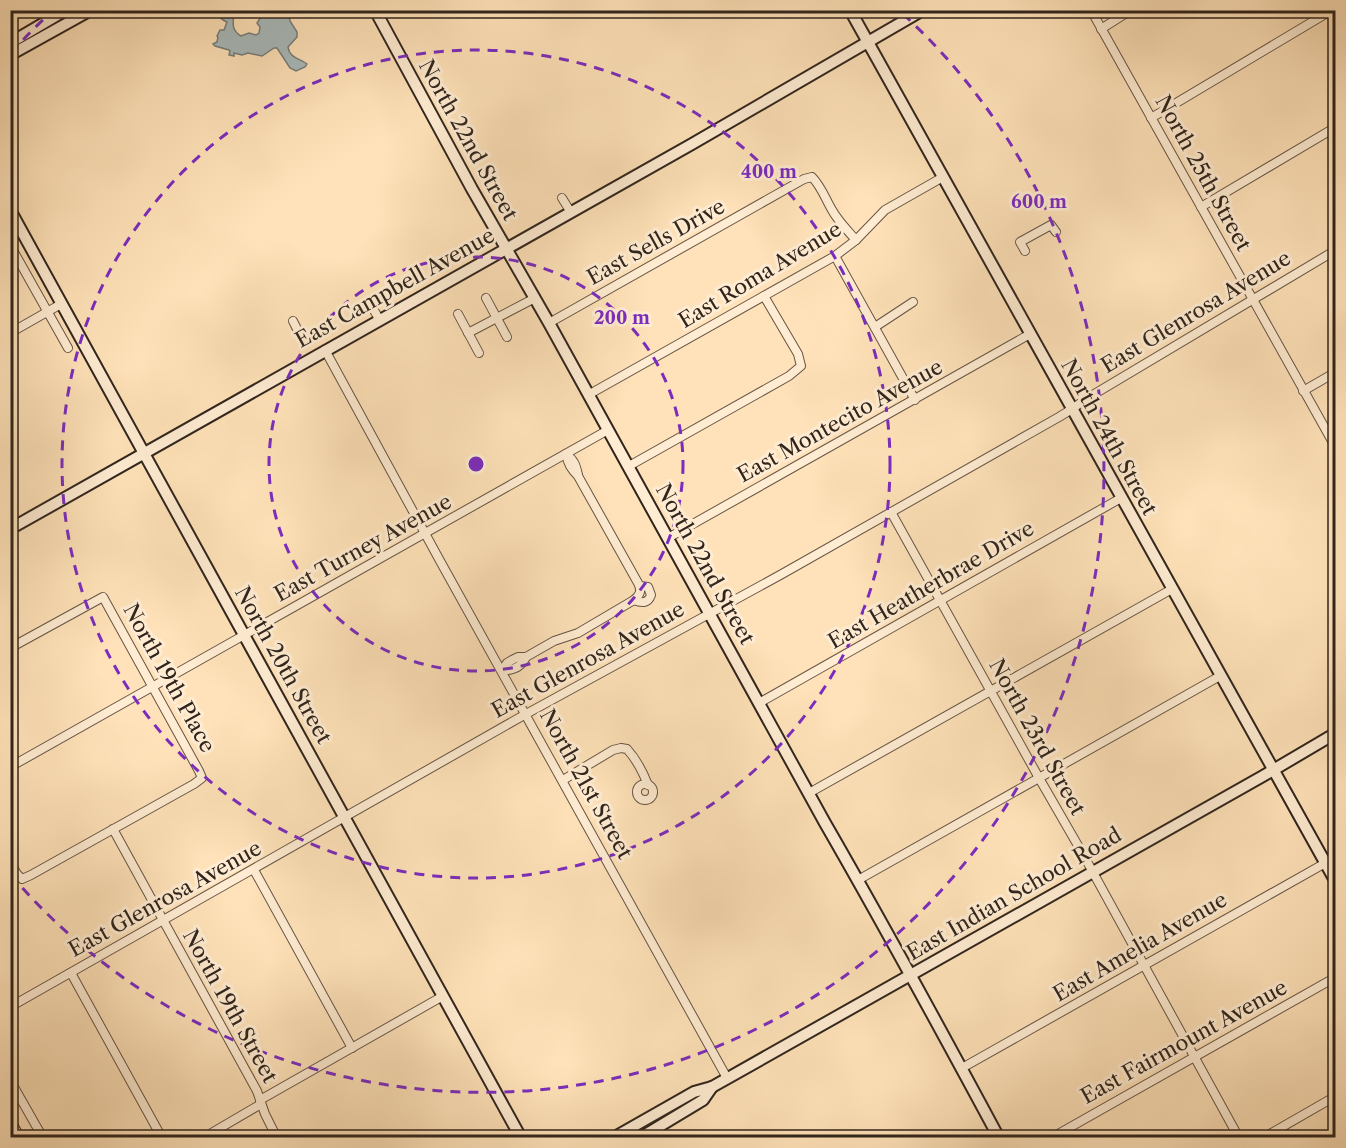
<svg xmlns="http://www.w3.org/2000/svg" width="1346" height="1148" viewBox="0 0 1346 1148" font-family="'Libre Caslon Text',serif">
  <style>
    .water { fill: #a7babb; stroke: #777e7c; stroke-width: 1.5 }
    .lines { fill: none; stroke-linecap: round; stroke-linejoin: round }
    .street-casing { stroke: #645444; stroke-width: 10 }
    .secondary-casing { stroke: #30251d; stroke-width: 14 }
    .highway-casing { stroke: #30251d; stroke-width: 16 }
    .street { stroke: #ffecd2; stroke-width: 8 }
    .secondary { stroke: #ffecd2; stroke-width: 10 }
    .highway { stroke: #ffe2b9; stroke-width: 14 }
    .ring { fill: none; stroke: #7b2cbf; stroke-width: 3; stroke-dasharray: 10 8 }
    .labels { text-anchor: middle; stroke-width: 6; stroke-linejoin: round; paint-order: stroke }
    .street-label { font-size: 21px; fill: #30251d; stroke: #ffecd2 }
    .centre { fill: #7b2cbf; stroke: #ffecd2; stroke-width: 3 }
    .ring-label { font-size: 18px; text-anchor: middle; font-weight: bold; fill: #7b2cbf; stroke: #ffecd2; stroke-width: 6; stroke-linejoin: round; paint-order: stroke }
  </style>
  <rect width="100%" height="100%" fill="#ffe2b9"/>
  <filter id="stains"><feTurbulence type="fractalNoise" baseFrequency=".00333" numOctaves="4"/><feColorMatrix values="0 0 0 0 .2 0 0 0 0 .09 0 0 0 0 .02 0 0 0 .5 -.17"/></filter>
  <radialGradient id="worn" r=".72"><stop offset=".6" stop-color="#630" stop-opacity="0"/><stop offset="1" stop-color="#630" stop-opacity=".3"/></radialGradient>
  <path class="water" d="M220 11H238L234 13C233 23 231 30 241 36L249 33 256 35 259 33 260 27 257 23 265 11H289L290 21 297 32V37L288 47C290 59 300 58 307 64L305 67 296 71 290 68 277 48H274L262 56 248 53 242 55 234 53V56L229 55 230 51 229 50 215 46 213 44 217 42 218 37 217 36 220 30H224L227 22C220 19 220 18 220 11Z"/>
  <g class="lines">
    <defs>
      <g id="street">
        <path d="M1091 10 1336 448"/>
        <path d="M1328 10 1336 25"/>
        <path d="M1101 29 1131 10"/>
        <path d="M1151 118 1332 10"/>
        <path d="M562 198 570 211"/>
        <path d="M1201 207 1336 127"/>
        <path d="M10 245 68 348"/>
        <path d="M1025 251 1020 242 1051 225 1056 232"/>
        <path d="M835 256 915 400"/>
        <path d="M486 298 507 337"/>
        <path d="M371 305 379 319"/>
        <path d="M458 314 479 353"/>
        <path d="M293 321 303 341"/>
        <path d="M549 323 804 179 812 177C821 186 825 198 832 210 838 221 847 230 856 240"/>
        <path d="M875 327 913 302"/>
        <path d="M10 333 61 304"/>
        <path d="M468 333 535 298"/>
        <path d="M325 350 439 559 727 1078"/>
        <path d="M1303 391 1336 372"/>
        <path d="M588 395 835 256 856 240 885 210 943 177"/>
        <path d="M566 454C574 460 576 465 578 475"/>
        <path d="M629 466 789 376 801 366 798 354 764 296"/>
        <path d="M891 512 1039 778 1084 856 1239 1138"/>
        <path d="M668 538 1030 334"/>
        <path d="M634 600C641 603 648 604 651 595L648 587 640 586"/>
        <path d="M10 648 103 597 199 771 202 778 194 784 31 875 22 879 17 874 10 862"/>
        <path d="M502 670 507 663 512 660 518 657H526L554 641 578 633 634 600C640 595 642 591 638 583L578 476C571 469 568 464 566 454"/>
        <path d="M502 670C513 671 521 667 526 657"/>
        <path d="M759 703 1121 498"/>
        <path d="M10 767 608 430"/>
        <path d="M563 780 613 750 621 748 627 749C636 759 643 772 648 785"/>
        <circle cx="645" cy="792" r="8"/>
        <path d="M809 793 1172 589"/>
        <path d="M113 829 257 1091 265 1114 277 1138"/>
        <path d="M254 870 352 1048"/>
        <path d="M858 880 1220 676"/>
        <path d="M71 973 162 1138"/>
        <path d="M10 1007 526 714 782 574 1059 417 1072 409 1086 399 1336 250"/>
        <path d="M962 1068 1336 857"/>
        <path d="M10 1080 43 1138"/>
        <path d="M260 1100 443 996"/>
        <path d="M203 1138 261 1104"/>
        <path d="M1051 1138 1336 977"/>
        <path d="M1263 1138 1336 1096"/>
      </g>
      <g id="secondary">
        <path d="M375 10 472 189 549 323 825 823C885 927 942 1032 999 1138"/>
        <path d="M850 10 1336 882"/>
        <path d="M10 43 66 10"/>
        <path d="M10 55 91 10"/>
        <path d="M10 210 521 1138"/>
        <path d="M10 529 692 144 923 10"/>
        <path d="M613 1138 694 1092 712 1087 1263 776 1336 733"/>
        <path d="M640 1138 703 1100 712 1087"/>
      </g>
      <path id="highway" d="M10 1125 17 1138"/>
    </defs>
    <use href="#street" class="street-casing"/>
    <use href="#secondary" class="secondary-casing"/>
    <use href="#highway" class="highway-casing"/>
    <use href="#street" class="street"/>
    <use href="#secondary" class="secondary"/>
    <use href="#highway" class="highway"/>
  </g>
  <g class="ring">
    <circle cx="476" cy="464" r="207"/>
    <circle cx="476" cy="464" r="414"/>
    <path d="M11 53A621 621 0 0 1 49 14M903 14A621 621 0 1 1 11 875"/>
  </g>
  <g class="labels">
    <g class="street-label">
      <text transform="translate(468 140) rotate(61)" y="7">North 22nd Street</text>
      <text transform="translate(1203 173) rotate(61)" y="7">North 25th Street</text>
      <text transform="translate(656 242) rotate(-29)" y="7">East Sells Drive</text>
      <text transform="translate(760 275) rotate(-31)" y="7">East Roma Avenue</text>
      <text transform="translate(395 288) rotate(-29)" y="7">East Campbell Avenue</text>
      <text transform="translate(1196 312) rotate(-31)" y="7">East Glenrosa Avenue</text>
      <text transform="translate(840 421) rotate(-29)" y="7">East Montecito Avenue</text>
      <text transform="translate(1109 437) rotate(61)" y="7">North 24th Street</text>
      <text transform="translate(363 548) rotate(-29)" y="7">East Turney Avenue</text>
      <text transform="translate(705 564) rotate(61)" y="7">North 22nd Street</text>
      <text transform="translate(931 585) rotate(-30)" y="7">East Heatherbrae Drive</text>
      <text transform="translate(588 660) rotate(-29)" y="7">East Glenrosa Avenue</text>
      <text transform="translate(283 665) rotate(61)" y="7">North 20th Street</text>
      <text transform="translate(169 678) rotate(61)" y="7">North 19th Place</text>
      <text transform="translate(1037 737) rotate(61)" y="7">North 23rd Street</text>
      <text transform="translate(586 784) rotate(61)" y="7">North 21st Street</text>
      <text transform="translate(1014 894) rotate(-30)" y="7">East Indian School Road</text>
      <text transform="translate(165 899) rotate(-29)" y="7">East Glenrosa Avenue</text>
      <text transform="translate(1140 947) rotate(-30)" y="7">East Amelia Avenue</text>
      <text transform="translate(230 1006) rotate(61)" y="7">North 19th Street</text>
      <text transform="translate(1184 1042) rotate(-29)" y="7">East Fairmount Avenue</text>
    </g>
  </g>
  <circle cx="476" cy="464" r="9" class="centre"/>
  <g class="ring-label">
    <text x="769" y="178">400 m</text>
    <text x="1039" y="208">600 m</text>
    <text x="622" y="324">200 m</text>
  </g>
  <rect width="1346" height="1148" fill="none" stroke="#ffe2b9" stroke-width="36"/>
  <rect x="12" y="12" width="1322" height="1124" fill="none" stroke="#30251d" stroke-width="3"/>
  <rect x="18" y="18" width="1310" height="1112" fill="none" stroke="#30251d" stroke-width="1.5"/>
  <rect width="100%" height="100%" filter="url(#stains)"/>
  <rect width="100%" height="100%" fill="url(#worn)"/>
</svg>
